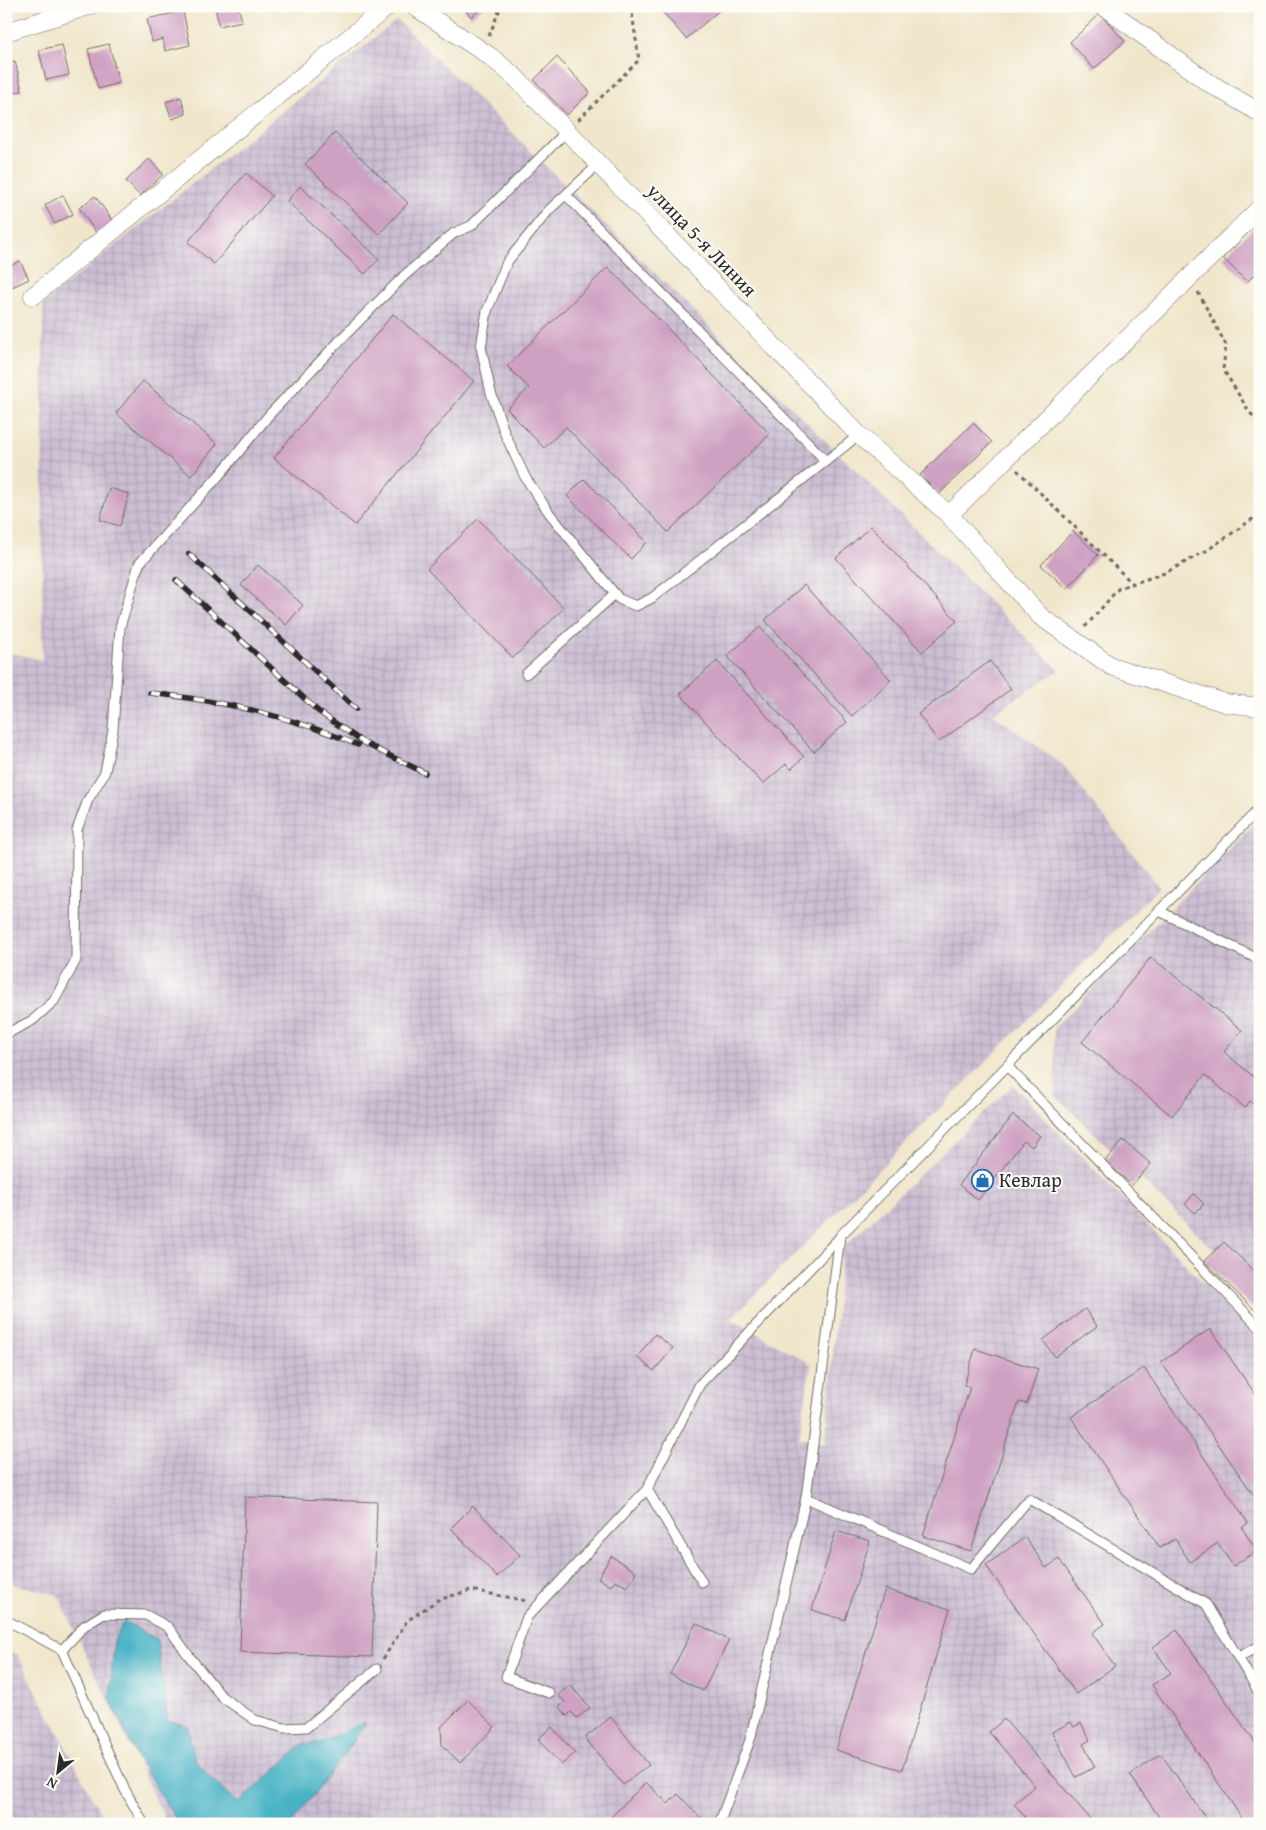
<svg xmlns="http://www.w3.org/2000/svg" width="1266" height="1830" viewBox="0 0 1266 1830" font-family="'Gentium Book Plus',serif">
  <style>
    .industrial { fill: url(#industrial-grid) }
    .water { fill: #49b3c6; stroke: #3a6f78 }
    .building { fill: #cea0c2 }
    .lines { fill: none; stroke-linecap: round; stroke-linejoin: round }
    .service-casing { stroke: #706c63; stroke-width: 11 }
    .minor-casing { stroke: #706c63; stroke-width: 19 }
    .path { stroke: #706c63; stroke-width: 3; stroke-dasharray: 4 4; stroke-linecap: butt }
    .service { stroke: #fff; stroke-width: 9 }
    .minor { stroke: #fff; stroke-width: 18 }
    .rail-casing { stroke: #2b2b2b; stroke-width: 5.5 }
    .rail { stroke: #fdfcf7; stroke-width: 4; stroke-dasharray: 11; stroke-linecap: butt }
    .labels { text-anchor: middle; stroke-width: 4; stroke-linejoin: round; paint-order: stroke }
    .street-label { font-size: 20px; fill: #2b2b2b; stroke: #fdfcf7 }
    .poi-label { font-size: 20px; fill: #2b2b2b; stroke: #fdfcf7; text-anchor: start }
  </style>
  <defs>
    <pattern id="industrial-grid" width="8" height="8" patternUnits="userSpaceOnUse" patternTransform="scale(1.25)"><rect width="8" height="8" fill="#ccbed3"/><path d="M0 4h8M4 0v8" fill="none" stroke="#afa3b5"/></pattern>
  </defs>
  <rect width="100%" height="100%" fill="#fdfcf7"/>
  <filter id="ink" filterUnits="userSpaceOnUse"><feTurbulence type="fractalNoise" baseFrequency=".02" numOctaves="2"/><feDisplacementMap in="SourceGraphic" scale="10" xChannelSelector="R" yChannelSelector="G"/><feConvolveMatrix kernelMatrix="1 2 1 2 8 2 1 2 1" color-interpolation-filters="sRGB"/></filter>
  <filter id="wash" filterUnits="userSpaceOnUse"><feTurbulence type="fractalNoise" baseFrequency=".0096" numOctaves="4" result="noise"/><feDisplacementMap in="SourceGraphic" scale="20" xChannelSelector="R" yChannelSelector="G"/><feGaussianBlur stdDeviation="1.12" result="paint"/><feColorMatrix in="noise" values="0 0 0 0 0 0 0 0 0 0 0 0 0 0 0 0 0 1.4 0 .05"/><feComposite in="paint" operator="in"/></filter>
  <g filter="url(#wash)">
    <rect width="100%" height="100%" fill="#f0e6cb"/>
    <g class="industrial">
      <path d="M397 20 1059 670 993 714 1063 765 1159 887 731 1319 811 1364 799 1438 825 1444 842 1249 1013 1085 1260 1342V1824H167L58 1595 6 1582V652L42 660 43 303Z"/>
      <path d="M1260 818V1295L1056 1096 1054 1028Z"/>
      <path d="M6 1652 17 1654 106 1824H6Z"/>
    </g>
    <path class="water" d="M124 1621 157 1640 168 1720 188 1726C190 1736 191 1752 196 1761 205 1774 226 1794 239 1803L303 1744 322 1742 366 1722 347 1751 291 1824H179L136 1755 110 1698 114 1641Z"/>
    <g id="blocks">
      <g class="building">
        <path d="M215 6H238L242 21 219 26Z"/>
        <path d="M462 6H484L471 17Z"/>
        <path d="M668 6H721L722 8 686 39 662 11Z"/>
        <path d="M183 11 190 45 165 51 163 39 152 42 147 19Z"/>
        <path d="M1100 14 1125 41 1094 69 1070 42Z"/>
        <path d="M109 44 119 83 98 89 88 49Z"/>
        <path d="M62 45 69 75 46 80 39 50Z"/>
        <path d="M557 57 590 92 567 115 534 80Z"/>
        <path d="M15 61 22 91 6 94V63Z"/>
        <path d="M181 97 186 114 172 119 166 102Z"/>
        <path d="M335 133 408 203 379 234 305 164Z"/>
        <path d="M149 159 163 174 140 196 126 181Z"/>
        <path d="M246 173 272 196 214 264 188 242Z"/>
        <path d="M300 186 379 259 365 274 287 201Z"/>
        <path d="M63 195 73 214 55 224 45 205Z"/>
        <path d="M95 196 114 223 97 234 79 208Z"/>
        <path d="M1256 225 1260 229V269L1247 282 1223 258Z"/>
        <path d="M20 261 29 279 10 288 6 280V268Z"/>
        <path d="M608 267 770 434 668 532 566 427 544 448 507 409 529 388 507 366Z"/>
        <path d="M393 314 474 381 355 525 274 458Z"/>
        <path d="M143 381 217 444 191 476 116 413Z"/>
        <path d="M973 423 992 442 939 494 920 475Z"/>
        <path d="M584 479 647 542 631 559 567 496Z"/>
        <path d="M109 488 129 494 120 526 100 520Z"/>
        <path d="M478 519 564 608 513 658 427 569Z"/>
        <path d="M871 526 957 621 922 652 836 558Z"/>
        <path d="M1073 531 1098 555 1067 589 1041 565Z"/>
        <path d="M258 565 303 605 286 625 241 585Z"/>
        <path d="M804 585 891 680 852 716 765 620Z"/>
        <path d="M760 627 847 722 814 752 727 656Z"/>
        <path d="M717 661 804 757 791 769 786 764 763 784 680 694Z"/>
        <path d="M990 661 1011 689 939 742 918 714Z"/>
        <path d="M1151 957 1242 1030 1224 1052 1260 1082V1109L1250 1101 1245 1108 1205 1075 1172 1116 1082 1042Z"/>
        <path d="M1013 1115 1040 1136 1032 1147 1024 1141 978 1200 959 1185Z"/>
        <path d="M1123 1140 1151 1164 1132 1185 1105 1161Z"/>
        <path d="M1194 1194 1204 1204 1195 1213 1185 1204Z"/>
        <path d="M1224 1242 1256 1273 1260 1270V1315L1204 1261Z"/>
        <path d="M1085 1309 1097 1326 1055 1357 1043 1340Z"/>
        <path d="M1210 1329 1260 1401V1504L1161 1362Z"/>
        <path d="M655 1334 673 1348 654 1371 637 1357Z"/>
        <path d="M975 1349 1038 1369 1027 1404 1019 1402 971 1551 923 1536 970 1387 964 1385Z"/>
        <path d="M1144 1368 1248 1523 1242 1528 1257 1551 1233 1566 1218 1543 1190 1562 1175 1539 1160 1548 1071 1417Z"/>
        <path d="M245 1497 377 1502 372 1657 240 1652Z"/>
        <path d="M473 1506 520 1555 497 1577 451 1528Z"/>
        <path d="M836 1531 870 1541 845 1620 812 1610Z"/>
        <path d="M1025 1537 1046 1568 1059 1559 1105 1624 1092 1633 1115 1666 1076 1694 986 1565Z"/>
        <path d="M611 1556 636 1572 627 1587 615 1580 611 1586 598 1578Z"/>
        <path d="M885 1589 950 1609 902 1770 836 1750Z"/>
        <path d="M696 1623 729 1640 703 1691 670 1674Z"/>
        <path d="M1177 1630 1260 1750V1824H1246L1152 1685 1171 1673 1153 1647Z"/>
        <path d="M570 1685 590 1708 577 1718 571 1712 567 1716 559 1707 565 1702 558 1695Z"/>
        <path d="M468 1700 495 1727 460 1763 442 1745 441 1727Z"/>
        <path d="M611 1717 649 1765 623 1785 585 1738Z"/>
        <path d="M1004 1719 1093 1822 1091 1824H1031L1014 1804 1035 1786 989 1732Z"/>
        <path d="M1071 1722 1074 1727 1081 1723 1090 1740 1083 1744 1095 1767 1076 1777 1052 1732Z"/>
        <path d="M552 1727 575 1753 561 1765 538 1739Z"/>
        <path d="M1161 1754 1210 1824H1164L1130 1775Z"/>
        <path d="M646 1782 668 1804 678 1794 704 1821 701 1824H608L606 1822Z"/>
      </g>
    </g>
  </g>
  <g filter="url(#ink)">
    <use href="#blocks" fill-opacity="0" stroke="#706c63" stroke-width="1"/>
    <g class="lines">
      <defs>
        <g id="service">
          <path d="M599 164 549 210 507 262 487 311 481 347 491 393 505 434 525 477 550 514 619 599 636 606 652 598 859 435"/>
          <path d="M566 195 826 461"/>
          <path d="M526 674 615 594"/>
          <path d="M1159 911 1260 960"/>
          <path d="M6 1034 33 1020 54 1001 76 960 77 830 88 800 105 772 113 730 120 627 139 564 223 471 269 415 346 334 405 275 454 233 471 226 567 131"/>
          <path d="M1007 1066 1260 1328"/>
          <path d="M806 1498 971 1569 1029 1499 1206 1604 1260 1694"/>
          <path d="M702 1582 647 1489 700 1384 840 1237"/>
          <path d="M6 1620 62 1650 124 1788 144 1824"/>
          <path d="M62 1650 84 1626 104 1614 146 1615 168 1627 189 1656 222 1697 255 1720 284 1728 307 1727 377 1669"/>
          <path d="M1238 1657 1260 1646"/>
          <path d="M549 1693 506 1677 527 1617 647 1489"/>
          <path d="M719 1824 750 1740 806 1498 840 1236 1260 808"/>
        </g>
        <g id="minor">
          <path d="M414 6 491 57 514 76 859 435 949 515 1040 616 1111 666 1225 703 1260 707"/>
          <path d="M1103 6 1206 81 1260 113"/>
          <path d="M6 32 89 6"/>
          <path d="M33 296 388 6"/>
          <path d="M949 515 1260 208"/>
        </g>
      </defs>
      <use href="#service" class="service-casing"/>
      <use href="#minor" class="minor-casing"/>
      <g class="path">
        <path d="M489 36 501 6"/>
        <path d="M578 120 639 60 631 6"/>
        <path d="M1198 292 1226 345 1223 369 1250 413 1260 422"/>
        <path d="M1017 470 1132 583"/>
        <path d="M1085 627 1119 588 1165 573 1206 551 1260 514"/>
        <path d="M383 1659 407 1621 438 1600 471 1590 527 1601"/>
      </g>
      <use href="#service" class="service"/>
      <use href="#minor" class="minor"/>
      <defs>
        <g id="rail">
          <path d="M189 554 356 709"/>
          <path d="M176 580 318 711 364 743 425 773"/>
          <path d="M150 693C224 701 290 716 358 745"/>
        </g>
      </defs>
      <use href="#rail" class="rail-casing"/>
      <use href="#rail" class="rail"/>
    </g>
  </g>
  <defs>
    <symbol id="shop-ring" viewBox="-11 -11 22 22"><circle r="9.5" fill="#fdfcf7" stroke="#1f6fb2" stroke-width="1.5"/><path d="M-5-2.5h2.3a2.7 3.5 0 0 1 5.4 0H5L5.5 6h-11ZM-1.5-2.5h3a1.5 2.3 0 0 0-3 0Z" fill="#1f6fb2"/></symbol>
  </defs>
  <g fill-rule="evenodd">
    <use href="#shop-ring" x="970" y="1168" width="25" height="25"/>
  </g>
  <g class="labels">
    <g class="street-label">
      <text transform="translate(702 240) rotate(46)" y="7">улица 5-я Линия</text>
    </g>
    <g class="poi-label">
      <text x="999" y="1187">Кевлар</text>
    </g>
  </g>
  <rect width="1266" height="1830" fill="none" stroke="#fdfcf7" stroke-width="25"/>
  <g transform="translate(58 1772) rotate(209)" stroke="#fdfcf7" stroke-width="4" paint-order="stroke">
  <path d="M0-4L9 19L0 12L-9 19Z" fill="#2b2b2b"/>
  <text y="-8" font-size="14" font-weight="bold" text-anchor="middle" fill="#2b2b2b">N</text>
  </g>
</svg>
